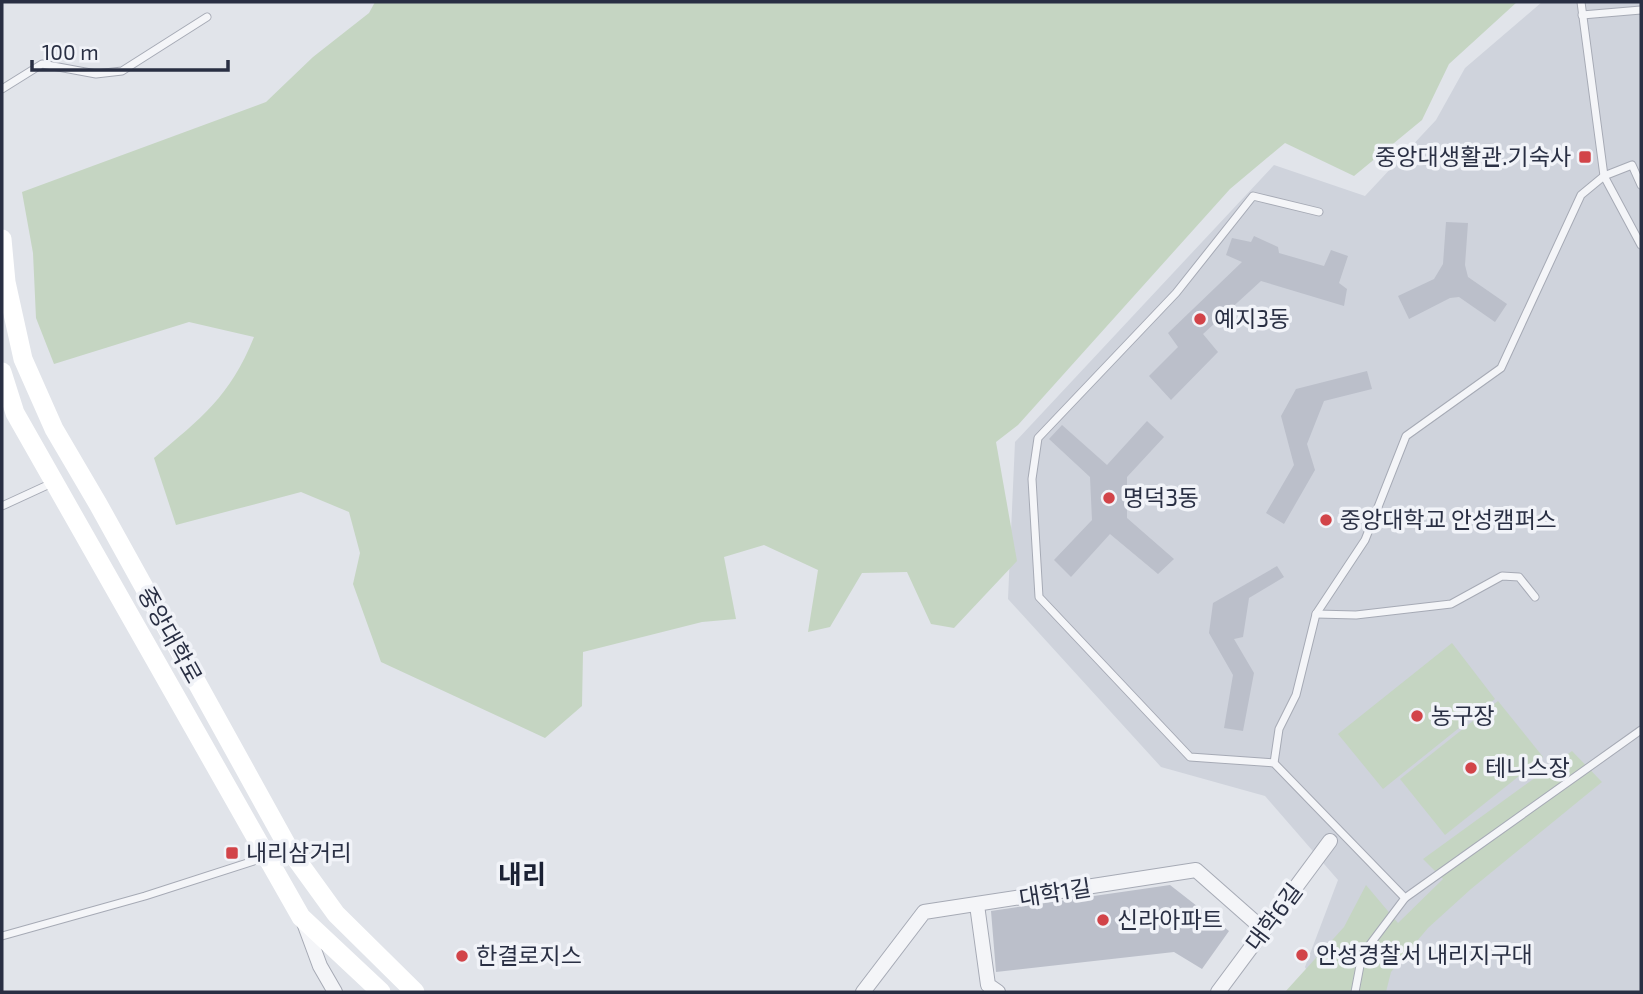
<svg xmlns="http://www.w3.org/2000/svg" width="1643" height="994" viewBox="0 0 1643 994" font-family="'Exo 2','Noto Sans KR',sans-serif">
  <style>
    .built { fill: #cfd3dc }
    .green { fill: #c5d5c2 }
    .building { fill: #bbbfca }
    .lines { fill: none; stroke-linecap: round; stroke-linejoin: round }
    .lane-casing { stroke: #a6aab5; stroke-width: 9 }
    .street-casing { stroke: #a6aab5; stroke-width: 16 }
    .lane { stroke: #f4f5f8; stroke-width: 7 }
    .street { stroke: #f4f5f8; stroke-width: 14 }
    .secondary { stroke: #fff; stroke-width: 19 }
    .poi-dot { fill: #d24449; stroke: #f1f3f8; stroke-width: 2.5 }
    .labels { text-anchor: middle; stroke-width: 7; stroke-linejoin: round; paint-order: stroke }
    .poi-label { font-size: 23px; fill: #292f43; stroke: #f1f3f8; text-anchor: start }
    .street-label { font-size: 23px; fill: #292f43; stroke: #f1f3f8 }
    .quarter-label { font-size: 26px; font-weight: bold; fill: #1b2134; stroke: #f1f3f8 }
  </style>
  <rect width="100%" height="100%" fill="#e1e4ea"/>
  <path class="built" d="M1542 2H1641V992H1317L1305 967 1338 880 1265 796 1161 767 1008 599 1015 442 1274 165 1365 196 1436 120 1465 68Z"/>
  <g class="green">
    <path d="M375 2H1517L1449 64 1422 120 1354 176 1285 143 1230 189 1018 425 996 442 1017 561 954 628 931 624 907 572 862 573 830 627 808 632 818 570 764 545 724 557 736 619 702 622 583 652 582 706 545 738 381 662 353 584 360 553 349 512 301 492 176 525 154 458C201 418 230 397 254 337L189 322 54 364 36 318 33 253 22 192 266 102 313 57 369 13Z"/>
    <path d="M1452 643 1495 699 1383 789 1338 734Z"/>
    <path d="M1498 701 1543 757 1445 835 1400 779Z"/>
    <path d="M1572 751 1602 782 1471 889 1428 928 1391 972 1386 992H1285L1344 927 1366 885 1398 923 1443 879 1423 859Z"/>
  </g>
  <g class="building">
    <path d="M1446 222 1468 223 1465 265 1468 277 1507 304 1495 322 1459 297 1450 298 1409 319 1398 296 1434 279 1443 264Z"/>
    <path d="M1254 236 1278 247 1279 253 1324 266 1331 250 1348 256 1339 283 1347 289 1344 306 1261 281 1203 334 1218 352 1171 400 1149 376 1178 347 1168 333 1242 262 1226 255 1232 238 1251 242Z"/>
    <path d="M1367 371 1372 389 1324 401 1307 444 1315 470 1284 524 1266 513 1294 465 1281 416 1296 389Z"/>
    <path d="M1147 421 1164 437 1127 477V518L1174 559 1158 574 1110 534 1071 577 1054 560 1092 520 1090 477 1049 439 1062 425 1107 465Z"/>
    <path d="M1277 566 1284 577 1249 598 1243 637 1234 639 1254 673 1243 731 1224 728 1233 675 1209 633 1213 603Z"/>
    <path d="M1170 885 1229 931 1202 969 1174 952 996 972 991 911Z"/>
  </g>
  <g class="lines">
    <defs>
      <g id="lane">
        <path d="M1581 2 1604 176 1641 245"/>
        <path d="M1582 15 1641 10"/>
        <path d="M2 89 42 64 96 74 122 71 207 17"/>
        <path d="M1319 212 1253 196 1176 293 1038 438 1032 479 1039 597 1190 757 1274 763 1405 898 1641 730"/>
        <path d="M2 506 52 483"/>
        <path d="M1316 614 1356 615 1451 604 1502 576 1519 577 1535 597"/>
        <path d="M1274 763 1279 729 1296 695 1316 614 1365 540 1406 436 1501 368 1581 195 1604 176 1632 165 1641 185"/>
        <path d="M2 936 145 896 266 857"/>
        <path d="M1355 992 1362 955 1405 898"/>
      </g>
      <g id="street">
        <path d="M977 905 988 985 998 992"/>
        <path d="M303 920 320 966 335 992"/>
        <path d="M863 992 924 912 1196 870 1264 930"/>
        <path d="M1218 992 1330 841"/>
      </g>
    </defs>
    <use href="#lane" class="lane-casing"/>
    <use href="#street" class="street-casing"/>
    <use href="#lane" class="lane"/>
    <use href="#street" class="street"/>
    <g class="secondary">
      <path d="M2 239 6 282 23 359 54 429 98 504 289 849 336 914 415 992"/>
      <path d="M2 372 15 413 301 917 381 992"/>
    </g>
  </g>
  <g class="poi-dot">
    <rect x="1578" y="150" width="14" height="14" rx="3.5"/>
    <circle cx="1200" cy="319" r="7"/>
    <circle cx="1109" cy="498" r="7"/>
    <circle cx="1326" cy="520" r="7"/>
    <circle cx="1417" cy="716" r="7"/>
    <circle cx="1471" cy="768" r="7"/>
    <rect x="225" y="846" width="14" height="14" rx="3.5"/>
    <circle cx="1103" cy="920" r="7"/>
    <circle cx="1302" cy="955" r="7"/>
    <circle cx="462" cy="956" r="7"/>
  </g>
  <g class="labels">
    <g class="poi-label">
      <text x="1571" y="165" text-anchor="end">중앙대생활관.기숙사</text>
      <text x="1214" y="327">예지3동</text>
      <text x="1123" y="506">명덕3동</text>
      <text x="1340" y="528">중앙대학교 안성캠퍼스</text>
      <text x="1431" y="724">농구장</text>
      <text x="1485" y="776">테니스장</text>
      <text x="246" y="861">내리삼거리</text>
      <text x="1117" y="928">신라아파트</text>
      <text x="1316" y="963">안성경찰서 내리지구대</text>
      <text x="476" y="964">한결로지스</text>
    </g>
    <g class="street-label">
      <text transform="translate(170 635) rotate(61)" y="8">중앙대학로</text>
      <text transform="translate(1055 893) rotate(-9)" y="8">대학1길</text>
      <text transform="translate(1274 917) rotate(-53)" y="8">대학6길</text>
    </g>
    <g class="quarter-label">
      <text x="522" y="884">내리</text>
    </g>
  </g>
  <rect width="1643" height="994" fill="none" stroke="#292f43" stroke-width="7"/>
  <path d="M32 60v10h196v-10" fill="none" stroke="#292f43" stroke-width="3.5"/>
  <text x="42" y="60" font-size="21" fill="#292f43" stroke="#f1f3f8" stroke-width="5" paint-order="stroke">100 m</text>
</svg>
